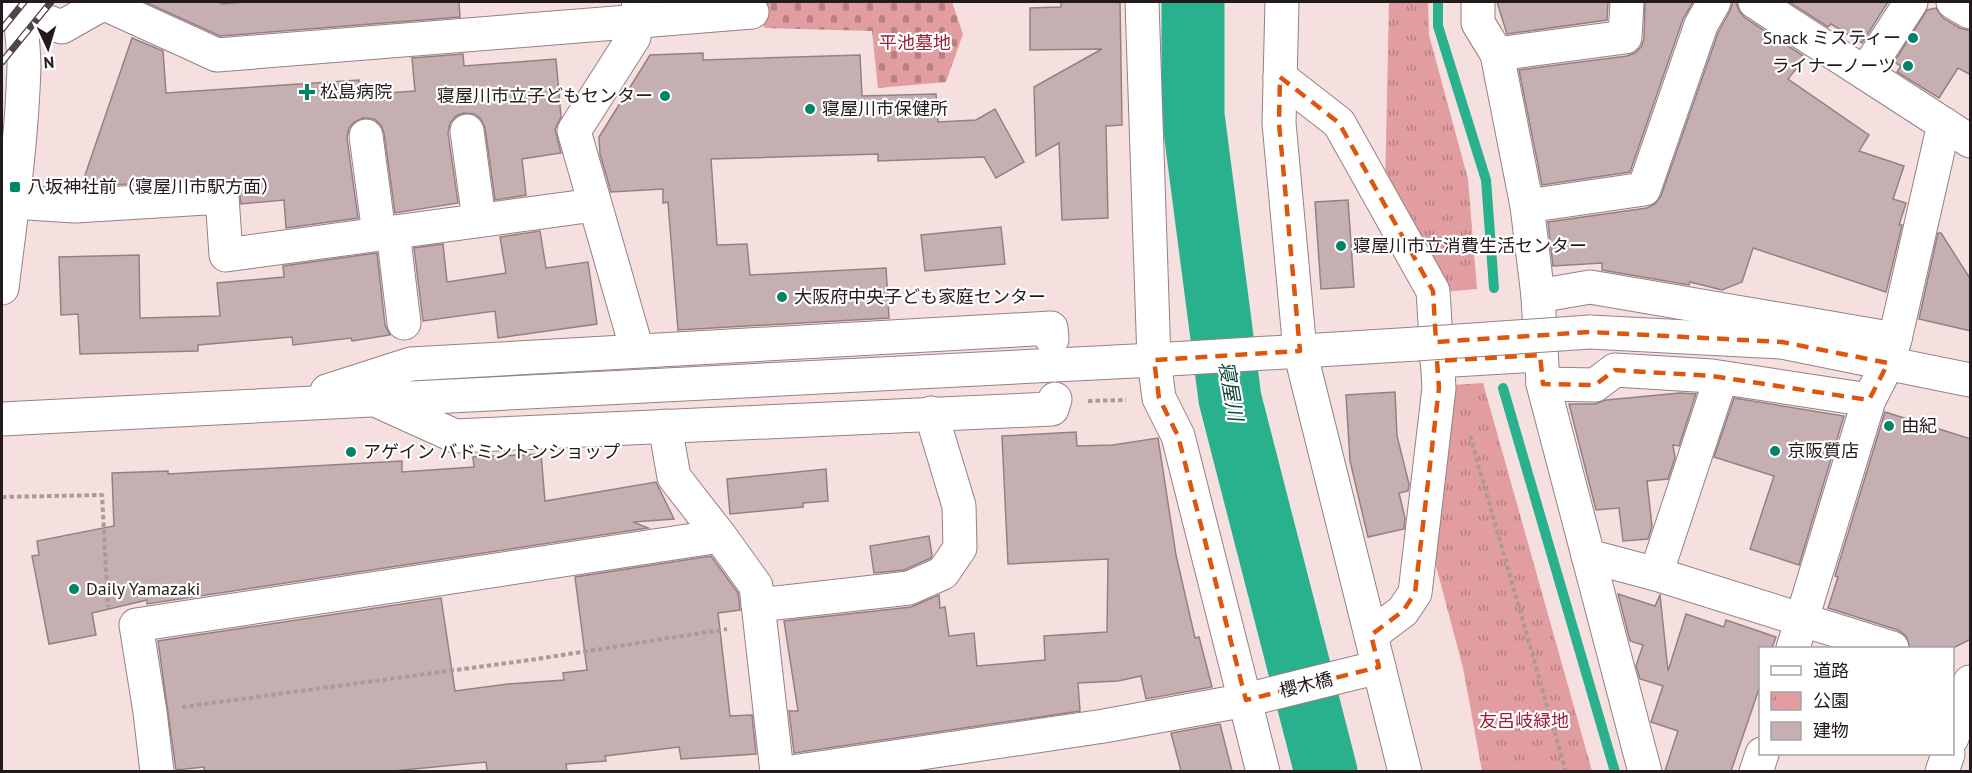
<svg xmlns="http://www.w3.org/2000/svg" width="1972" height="773" viewBox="0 0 1972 773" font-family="'PT Sans','Noto Sans JP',sans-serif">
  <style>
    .cemetery { fill: url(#cemetery-stones) }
    .park { fill: url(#park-tufts) }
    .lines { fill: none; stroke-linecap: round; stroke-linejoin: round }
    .stream { stroke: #29b18e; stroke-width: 10 }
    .river { stroke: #29b18e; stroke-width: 63 }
    .building { fill: #c6afb0; stroke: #958081; stroke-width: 1.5 }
    .minor-casing { stroke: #968182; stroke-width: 35 }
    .path { stroke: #ac9a9a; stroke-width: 4; stroke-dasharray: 4.5 3; stroke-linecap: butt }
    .minor { stroke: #fff; stroke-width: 33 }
    .rail-casing { stroke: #514546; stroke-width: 7 }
    .rail { stroke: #fff; stroke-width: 4.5; stroke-dasharray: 14; stroke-linecap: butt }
    .minor-bridge-casing { stroke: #968182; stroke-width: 35; stroke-linecap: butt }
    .minor-bridge { stroke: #fff; stroke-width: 33 }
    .marked { fill: none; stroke: #de560d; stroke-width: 4.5; stroke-dasharray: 12 8; stroke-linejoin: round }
    .poi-dot { fill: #008467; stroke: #fff; stroke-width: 2 }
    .labels { text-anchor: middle; stroke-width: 4.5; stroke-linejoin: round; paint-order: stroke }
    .poi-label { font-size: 18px; fill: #231a1b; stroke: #fff; text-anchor: start }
    .park-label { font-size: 18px; fill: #982037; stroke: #fff }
    .street-label { font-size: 18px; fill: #231a1b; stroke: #fff }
    .water-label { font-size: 20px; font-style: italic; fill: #0d4536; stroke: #fff }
  </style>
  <defs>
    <pattern id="cemetery-stones" width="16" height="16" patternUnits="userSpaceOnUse" patternTransform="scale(1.5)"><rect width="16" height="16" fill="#e19da0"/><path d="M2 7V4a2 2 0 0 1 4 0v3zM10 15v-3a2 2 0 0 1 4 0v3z" fill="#b67f82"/></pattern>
    <pattern id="park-tufts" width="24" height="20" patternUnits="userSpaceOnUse" patternTransform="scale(1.5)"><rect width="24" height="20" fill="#e19da0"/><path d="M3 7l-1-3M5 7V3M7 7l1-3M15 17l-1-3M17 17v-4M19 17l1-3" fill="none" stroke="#b67f82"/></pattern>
  </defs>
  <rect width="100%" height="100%" fill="#f6dfdf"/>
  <path class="cemetery" d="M763 2H952L963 34 946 82 878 88 872 31 764 28Z"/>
  <g class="park">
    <path d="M1389 2H1428L1429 35 1468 179 1477 289 1440 292 1385 187Z"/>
    <path d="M1483 383 1592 771H1482L1463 668 1431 547 1453 385Z"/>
  </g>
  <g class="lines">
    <g class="stream">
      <path d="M1438 2V26L1486 180 1494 288"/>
      <path d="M1503 388 1615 772"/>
    </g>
    <path class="river" d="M1193 2V115L1230 399 1326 772"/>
  </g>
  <g class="building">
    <path d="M145 2H219L222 4 244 2H459L460 17 220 36Z"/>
    <path d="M1061 2H1120L1122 125 1106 126 1108 218 1062 220 1059 143 1036 156 1034 87 1102 49 1030 50V8L1061 7Z"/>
    <path d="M1497 2H1608L1607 20 1507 34Z"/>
    <path d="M1645 2H1693L1683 19 1630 172 1542 185 1519 70 1627 56 1635 53 1641 47 1644 39Z"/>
    <path d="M1733 2H1736L1739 11 1745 18 1805 57 1788 79 1869 135 1859 151 1904 166 1893 199 1906 203 1899 225H1902L1886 292 1753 248 1742 282 1722 290 1690 282 1689 285 1602 270V263L1553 266 1548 222 1647 208 1655 204 1661 196 1718 33 1730 11Z"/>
    <path d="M1789 2H1888L1862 43 1831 24 1828 27Z"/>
    <path d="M1936 8 1943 18 1960 28 1971 31V75L1958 68 1939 98 1897 72 1901 66 1894 62 1927 10Z"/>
    <path d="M132 38 163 51 166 93 359 80 360 95 415 91 412 58 463 54 464 66 556 59 561 117 555 129 561 153 522 159 526 195 495 200 485 128 481 119 475 114 464 113 456 116 450 123 448 133 458 203 395 213 384 133 381 125 374 119 363 118 354 122 349 128 347 138 358 218 286 228 284 200 241 204 238 182 221 178 81 187Z"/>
    <path d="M703 53V60L860 55 862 96 936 94 938 122 976 120 995 109 1024 162 996 178 984 157 878 161V154L711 159 717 245 747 244 750 275 886 268 889 318 678 330 668 202 663 203V189L611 192 600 154 599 137 650 55Z"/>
    <path d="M1348 200 1354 287 1321 289 1315 202Z"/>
    <path d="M1001 227 1005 264 925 271 921 235Z"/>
    <path d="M540 231 546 268 588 262 597 324 498 338 495 311 423 321 414 248 443 244 447 282 506 273 500 237Z"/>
    <path d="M1938 233H1941L1971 280V331L1919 319Z"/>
    <path d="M377 253 385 325 390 335 352 341 351 338 293 345 292 337 198 345V351L80 354 78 314 61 315 59 257 139 255 140 318 220 316 217 283 284 277 283 266Z"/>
    <path d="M1395 392 1397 436 1409 484 1408 491 1399 493 1405 518 1404 529 1368 537 1350 461 1346 395Z"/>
    <path d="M1680 393 1696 394 1679 446 1673 445 1675 458 1668 479 1647 481 1652 526 1648 539 1623 541 1619 508 1596 510 1569 404H1595L1606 400Z"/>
    <path d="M1734 398 1844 416 1799 565 1750 549 1774 476 1714 457Z"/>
    <path d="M1885 412 1971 439V639L1953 648H1910L1906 636 1898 630 1828 608 1838 577 1835 576Z"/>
    <path d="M1076 432 1077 446 1113 445 1158 438 1176 555 1195 638 1199 637 1212 687 1146 699 1141 676 1118 681 1078 683 1080 711 794 753 789 711H798L784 621 911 607 939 595 940 608 945 607 949 636 974 633 977 666 1045 660 1044 636 1107 632 1108 559 1008 564 1002 436Z"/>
    <path d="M541 454 545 501 656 482 674 519 633 522 648 528 147 604V600L92 613 96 635 49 644 32 556 39 555 37 541 114 526 112 473 168 471V474L402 461V472L474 467 473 457Z"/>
    <path d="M826 469 828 501 803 503V507L730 514 727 479Z"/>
    <path d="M929 536 932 555 931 558 904 570 874 573 870 546Z"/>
    <path d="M711 556 738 593 740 610 718 613 730 716 752 715 756 754 681 759 679 747 605 756 606 761 566 764 567 771H487L486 762 393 771H204V767L176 770 158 641 441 598 455 691 508 684 564 680 563 673 587 670 575 577Z"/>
    <path d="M1618 594 1655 606 1660 595 1668 671 1686 614 1724 627 1726 620 1776 637 1772 648H1761V683L1731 771H1665L1678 731 1651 722 1663 686 1640 679 1636 666 1643 645 1630 641Z"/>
    <path d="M1220 724 1232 771H1181L1171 733Z"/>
  </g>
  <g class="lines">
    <defs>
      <g id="minor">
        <path d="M3 2 21 12 62 27 106 2"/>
        <path d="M1142 2 1154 360 1159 398 1178 436 1263 772"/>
        <path d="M1282 2 1279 123 1300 351 1405 772"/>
        <path d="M1478 2V23L1497 54 1527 206 1538 296 1543 384 1645 772"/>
        <path d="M1755 2 1970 141"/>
        <path d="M1953 2 1970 12"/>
        <path d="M105 4 217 55 752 12"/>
        <path d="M1497 54 1625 37 1627 2"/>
        <path d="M1865 73 1911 2"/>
        <path d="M1280 77 1339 123 1433 291 1439 388 1415 593 1403 611 1371 635"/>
        <path d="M467 131 479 220"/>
        <path d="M366 136 379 234"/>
        <path d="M12 202 75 206 222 197 226 255 594 205"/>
        <path d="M1527 206 1644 189 1701 25 1714 2"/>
        <path d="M393 232 404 323"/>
        <path d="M2 288C11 215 22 140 24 66 24 45 19 23 22 2"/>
        <path d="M1538 296 1590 287 1895 339"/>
        <path d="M1590 332 1782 342 1970 380"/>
        <path d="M637 350 574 131 634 37 639 2"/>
        <path d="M1437 361 1540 355"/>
        <path d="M1543 384 1595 385 1615 370 1712 376 1869 400"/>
        <path d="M327 391 411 364 1051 328 1052 339"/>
        <path d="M382 403 455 436 1052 409 1055 399"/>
        <path d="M2 419 1154 360 1416 344"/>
        <path d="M720 536 756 586 777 772"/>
        <path d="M1588 556 1656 574 1892 648"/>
        <path d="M1656 574 1721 378"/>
        <path d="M758 605 909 588 943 573 960 548 959 506 931 413"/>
        <path d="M1793 648 1869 400 1888 363 1895 339 1944 124"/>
        <path d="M1952 738 1970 682"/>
        <path d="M157 772 150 712 136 625 720 536 674 477 665 426"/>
        <path d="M792 772 1104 726 1246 700 1379 667"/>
        <path d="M1756 772 1762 754"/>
        <path d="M1942 772 1948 754"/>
      </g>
    </defs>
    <use href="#minor" class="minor-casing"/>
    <g class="path">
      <path d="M1088 401 1126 400"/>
      <path d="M1470 436 1566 772"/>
      <path d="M2 497 102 495 108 607"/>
      <path d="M182 707 537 659 727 629"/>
    </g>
    <use href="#minor" class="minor"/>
    <defs>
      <g id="rail">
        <path d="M2 29 24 2"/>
        <path d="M2 62 51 2"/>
      </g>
    </defs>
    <use href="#rail" class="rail-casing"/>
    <use href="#rail" class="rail"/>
    <defs>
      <path id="minor-bridge" d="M1416 344 1590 332"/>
    </defs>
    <use href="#minor-bridge" class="minor-bridge-casing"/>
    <use href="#minor-bridge" class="minor-bridge"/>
  </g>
  <path class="marked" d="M1280 77 1339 123 1433 291 1436 342 1590 332 1782 342 1888 363 1869 400 1712 376 1615 370 1595 385 1543 384 1540 355 1437 361 1439 388 1415 593 1403 611 1371 635 1379 667 1246 700 1178 436 1159 398 1154 360 1300 351 1279 123Z"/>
  <g class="poi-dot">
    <circle cx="1913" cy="38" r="6"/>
    <circle cx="1908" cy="66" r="6"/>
    <path d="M304 83h6v6h6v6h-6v6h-6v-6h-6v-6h6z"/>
    <circle cx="665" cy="96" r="6"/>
    <circle cx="810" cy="109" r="6"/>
    <rect x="9" y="181" width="12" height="12" rx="3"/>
    <circle cx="1341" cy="246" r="6"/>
    <circle cx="782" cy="297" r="6"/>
    <circle cx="1889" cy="426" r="6"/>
    <circle cx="1775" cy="451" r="6"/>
    <circle cx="351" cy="452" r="6"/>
    <circle cx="74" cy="589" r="6"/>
  </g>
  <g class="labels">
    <g class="poi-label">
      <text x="1901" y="44" text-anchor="end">Snack ミスティー</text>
      <text x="1896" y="72" text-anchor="end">ライナーノーツ</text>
      <text x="320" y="98">松島病院</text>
      <text x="653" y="102" text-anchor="end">寝屋川市立子どもセンター</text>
      <text x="822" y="115">寝屋川市保健所</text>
      <text x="27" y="193">八坂神社前（寝屋川市駅方面）</text>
      <text x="1353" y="252">寝屋川市立消費生活センター</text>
      <text x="794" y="303">大阪府中央子ども家庭センター</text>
      <text x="1901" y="432">由紀</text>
      <text x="1787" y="457">京阪質店</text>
      <text x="363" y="458">アゲイン バドミントンショップ</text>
      <text x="86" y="595">Daily Yamazaki</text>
    </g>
    <g class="park-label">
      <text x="915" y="49">平池墓地</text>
      <text x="1524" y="727">友呂岐緑地</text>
    </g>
    <g class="street-label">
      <text transform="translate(1306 685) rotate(-14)" y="6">櫻木橋</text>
    </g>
    <g class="water-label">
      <text transform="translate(1231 391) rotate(80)" y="7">寝屋川</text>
    </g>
  </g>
  <rect width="1972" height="773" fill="none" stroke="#231a1b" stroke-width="6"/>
  <rect x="1759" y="647" width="195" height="108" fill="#ffffff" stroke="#a7a3a4" stroke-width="1.5"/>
  <rect x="1771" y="666" width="30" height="9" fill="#ffffff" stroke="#a7a3a4" stroke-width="1.5"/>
  <text x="1813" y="677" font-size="18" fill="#231a1b">道路</text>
  <rect x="1771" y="692" width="30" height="18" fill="url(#park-tufts)" stroke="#a7a3a4" stroke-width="1.5"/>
  <text x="1813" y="707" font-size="18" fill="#231a1b">公園</text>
  <rect x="1771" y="722" width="30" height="18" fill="#c6afb0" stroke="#a7a3a4" stroke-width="1.5"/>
  <text x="1813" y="737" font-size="18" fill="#231a1b">建物</text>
  <g transform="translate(48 48) rotate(176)" stroke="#ffffff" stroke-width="4.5" paint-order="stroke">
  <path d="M0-4.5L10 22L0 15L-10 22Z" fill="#231a1b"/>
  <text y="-9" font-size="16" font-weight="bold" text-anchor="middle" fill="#231a1b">N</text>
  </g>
</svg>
